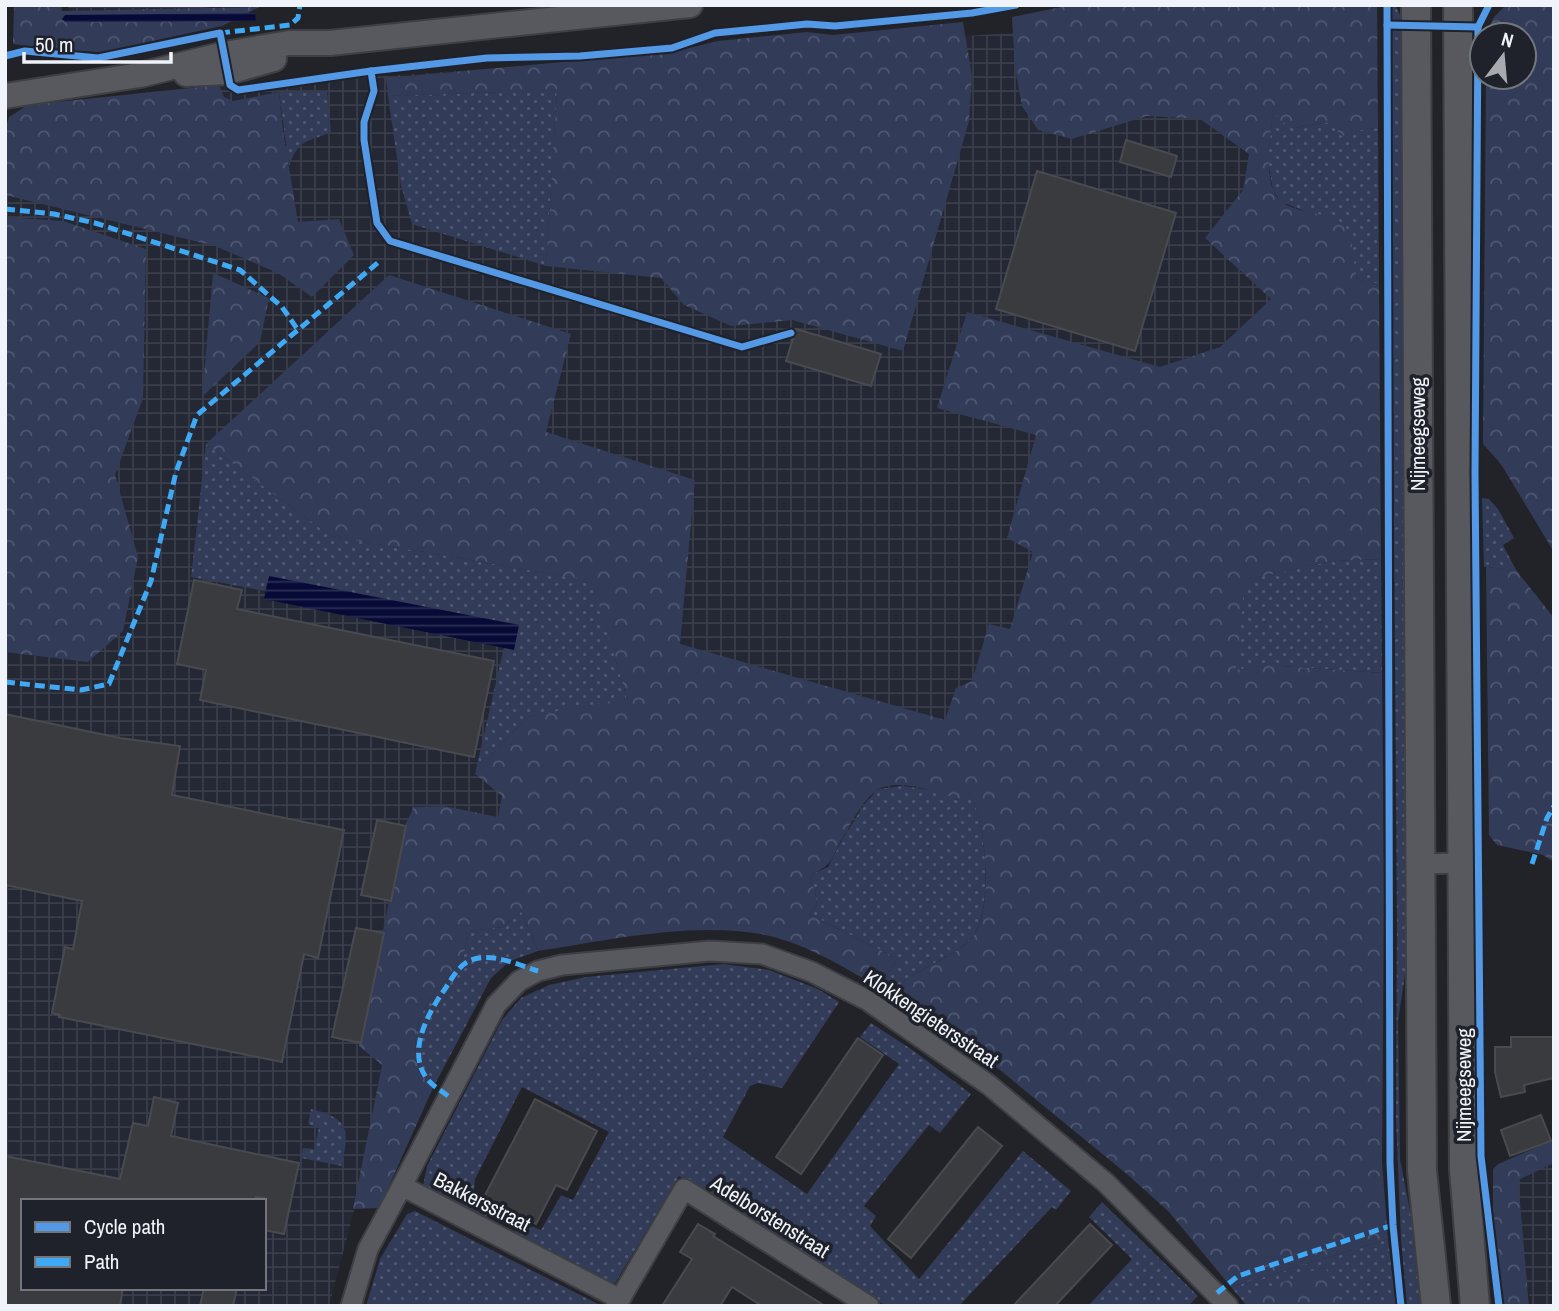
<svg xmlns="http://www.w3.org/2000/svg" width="1559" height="1311" viewBox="0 0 1559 1311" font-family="'Archivo Narrow',sans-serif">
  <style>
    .industrial { fill: url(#industrial-grid); fill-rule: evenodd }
    .grass { fill: url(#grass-dots) }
    .forest { fill: url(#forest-crowns) }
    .water { fill: url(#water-rules) }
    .building { fill: #3a3b3f; stroke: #494a4f; stroke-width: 2 }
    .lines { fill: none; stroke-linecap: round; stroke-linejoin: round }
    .minor-casing { stroke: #3d3f43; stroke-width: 23 }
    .tertiary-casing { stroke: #3d3f43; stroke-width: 28 }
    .secondary-casing { stroke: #3d3f43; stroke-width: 32 }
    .minor { stroke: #58595e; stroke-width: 19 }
    .tertiary { stroke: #58595e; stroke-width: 24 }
    .secondary { stroke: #58595e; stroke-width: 28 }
    .quiet { stroke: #3fa9f5; stroke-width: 5; stroke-dasharray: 10 5; stroke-linecap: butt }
    .cycleway-casing { stroke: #1f222b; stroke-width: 11 }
    .cycleway { stroke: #5399e6; stroke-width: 7 }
    .labels { text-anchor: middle; stroke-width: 7; stroke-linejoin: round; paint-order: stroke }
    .street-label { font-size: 21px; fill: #f0f3f9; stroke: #1f222b }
  </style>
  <defs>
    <pattern id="industrial-grid" width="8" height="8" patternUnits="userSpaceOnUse" patternTransform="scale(1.75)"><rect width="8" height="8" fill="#242835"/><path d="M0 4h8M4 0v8" fill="none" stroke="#393d49"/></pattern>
    <pattern id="grass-dots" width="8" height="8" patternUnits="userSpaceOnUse" patternTransform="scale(1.75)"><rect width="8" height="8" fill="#323b58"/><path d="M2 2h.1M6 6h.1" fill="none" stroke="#505871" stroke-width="1.8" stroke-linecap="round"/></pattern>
    <pattern id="forest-crowns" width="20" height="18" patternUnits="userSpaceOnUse" patternTransform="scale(1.75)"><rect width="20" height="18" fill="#323b58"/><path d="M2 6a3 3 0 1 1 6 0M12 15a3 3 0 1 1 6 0" fill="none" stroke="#505871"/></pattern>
    <pattern id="water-rules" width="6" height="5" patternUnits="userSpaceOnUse" patternTransform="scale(1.75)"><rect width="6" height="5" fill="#070a36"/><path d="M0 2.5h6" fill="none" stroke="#2b2e54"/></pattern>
  </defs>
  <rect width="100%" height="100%" fill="#222328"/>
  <g class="industrial">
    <path d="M68 5H231L71 22Z"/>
    <path d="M1373 8 1360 837 426 829 354 1211 329 1306H5V179L136 93ZM23 1201H264V1288H23Z"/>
    <path d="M1554 1151V1306H1532L1497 1171Z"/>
  </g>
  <g class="grass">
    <path d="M1390 5H1395L1401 17 1405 36 1410 942 1398 1021 1400 1159 1412 1221 1423 1306H1407L1401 1239 1396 1119 1397 925Z"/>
    <path d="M557 90 546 266 412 224 401 185 388 96Z"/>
    <path d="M327 91 331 132C307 143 299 138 289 166L279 92Z"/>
    <path d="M1273 109 1293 128 1330 122 1342 136 1364 129 1378 128 1379 283H1365L1357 278 1353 263 1309 213 1280 201 1273 190 1268 160Z"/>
    <path d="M206 444 331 536 593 581 627 699 527 717 475 774 504 647 514 649 269 577 265 591 191 577Z"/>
    <path d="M1482 498 1489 499 1498 509 1514 538 1503 545 1516 570 1484 567Z"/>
    <path d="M1381 559 1382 673 1265 665 1236 670 1244 580 1332 561Z"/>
    <path d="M902 786 939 791 960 801 970 793C986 823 995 912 971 939 960 952 923 968 906 979L902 985 900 1000 878 987 898 959 809 914 817 905 815 891 810 880 812 874 828 867 843 838 866 802 879 789Z"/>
    <path d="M521 911 538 951 510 961 491 978 433 1088C411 1068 411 1032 426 1006 434 990 450 978 460 963 465 954 467 941 469 931L503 927Z"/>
    <path d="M723 964 769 970 818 989 839 1002 782 1088 758 1083 750 1086 723 1137 807 1194 899 1064 860 1037 871 1023 911 1049 971 1094 940 1133 929 1125 864 1206 876 1216 870 1226 919 1279 1023 1151 1071 1191 1056 1210 1052 1207 959 1306H886L679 1176 614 1285 514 1233 522 1222 541 1230 561 1195 573 1200 609 1132 522 1087 475 1179 473 1201 493 1210 487 1219 423 1186 427 1166 502 1020 521 998 549 985 586 977Z"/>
    <path d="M311 1109C351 1119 349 1130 342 1166L301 1158 303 1148 314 1149 319 1128 308 1124Z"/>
    <path d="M1102 1202 1198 1296 1188 1306H1088L1132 1259 1089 1217Z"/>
    <path d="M415 1211 600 1305 366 1306 380 1259 407 1214Z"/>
    <path d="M1388 1239 1396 1306H1247L1231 1287Z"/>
  </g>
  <g class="forest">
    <path d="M14 5H61L62 11 259 7 246 14 64 16 65 22 232 21 222 26 102 52 61 50 13 44Z"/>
    <path d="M1071 5 1377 6 1378 128 1364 129 1342 136 1329 122 1293 128 1279 120 1273 110C1271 134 1262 181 1279 200 1286 207 1300 210 1309 212 1320 215 1336 216 1344 225 1354 237 1353 263 1357 278L1365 283H1379L1381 559 1332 561 1245 580 1236 670 1265 665 1382 673 1384 891 1382 1162 1388 1239 1231 1287 1169 1212 1128 1175 978 1052 900 1000 902 985 906 979C923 968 959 953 971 939 995 912 986 823 970 793L961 801C941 792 897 777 877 790 862 801 851 823 842 839 831 859 834 864 812 874L810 880 815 891 817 905 809 914 898 959 878 987C842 966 803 942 761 934 690 922 609 940 538 951L521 911 503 927 469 931C467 941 465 954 460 963 450 978 434 990 426 1006 411 1032 411 1068 433 1088L379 1208 353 1209 382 1065 359 1046 405 825 414 807 444 806 498 817 502 796 475 774 527 717 627 698 592 581 331 536 206 444 389 275 571 334 546 432 695 480 680 644 945 720 956 688 972 681 989 624 1010 629 1033 552 1007 538 1036 435 937 408 967 312 1160 367 1220 347 1271 299 1205 238 1243 190 1249 154 1200 119 1147 116 1072 139 1038 130 1022 106 1015 68 1012 17Z"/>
    <path d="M1506 5H1554V552L1501 464 1483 444 1486 77H1524V35H1486L1494 17Z"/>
    <path d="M963 22 972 76 969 121 903 351 792 320 731 326 684 305 661 278 546 266 557 90 388 96 386 78 673 52 718 41 807 32 833 35Z"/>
    <path d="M219 85 224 97 233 101 279 92 283 131 298 222 339 219 354 255 312 297 278 273 215 246 5 195V130L9 117 28 105Z"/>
    <path d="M5 217 63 221 146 249 143 398 115 475 138 557 123 631 88 662 5 652Z"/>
    <path d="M213 273 269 298 260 342 202 397Z"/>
    <path d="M1486 567 1516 570 1554 618V862L1543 855 1497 845 1489 835Z"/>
    <path d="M1554 1140V1163L1518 1180 1529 1306H1503L1493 1210V1169L1498 1164Z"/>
    <path d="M1325 1266 1343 1306H1255L1247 1296Z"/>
  </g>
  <g class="water">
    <path d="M255 13 256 21 65 22 62 19 65 15Z"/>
    <path d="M269 576 519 625 514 650 264 599Z"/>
  </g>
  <g class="building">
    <path d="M1126 140 1177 156 1171 177 1120 162Z"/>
    <path d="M1037 171 1176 213 1135 351 996 309Z"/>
    <path d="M796 329 881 354 871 386 786 361Z"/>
    <path d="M194 580 242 590 237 609 494 661 474 757 200 700 206 670 177 664Z"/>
    <path d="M5 714 120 738 180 746 172 795 344 830 318 958 304 954 282 1062 59 1017 60 1015 52 1013 65 947 73 949 82 901 5 885Z"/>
    <path d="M377 820 406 826 391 901 361 895Z"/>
    <path d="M356 928 384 933 361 1043 332 1037Z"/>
    <path d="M1511 1037H1554V1078L1524 1085 1525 1092 1501 1097 1495 1072V1047H1511Z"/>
    <path d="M858 1038 883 1055 801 1174 776 1157Z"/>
    <path d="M154 1097 178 1103 171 1136 299 1163 284 1234 264 1230V1198L256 1197 255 1201H23V1288H123L120 1306H5V1156L120 1179 133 1123 148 1126Z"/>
    <path d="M535 1099 597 1131 567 1190 556 1185 536 1224 484 1197Z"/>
    <path d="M1541 1115 1551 1141 1510 1156 1501 1130Z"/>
    <path d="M978 1127 1002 1146 911 1258 888 1239Z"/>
    <path d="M698 1224 715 1234 713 1236 825 1306H762L732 1287 720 1306H662L692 1259 680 1252Z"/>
    <path d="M1090 1224 1112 1245 1055 1306H1013Z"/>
    <path d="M204 1288H237L233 1306H200Z"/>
  </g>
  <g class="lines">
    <defs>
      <g id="minor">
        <path d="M1420 864 1463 863"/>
        <path d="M402 1186 496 1005 519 981 538 971 562 965 710 951 762 954 812 972 867 1000 989 1085 1106 1183 1228 1306"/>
        <path d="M351 1306 368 1249 402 1186 620 1299"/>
        <path d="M616 1306 684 1189 869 1306"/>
      </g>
      <g id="tertiary">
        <path d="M186 74 228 72 274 59"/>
        <path d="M5 96 140 75 225 54 289 43H330L690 5"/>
      </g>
      <g id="secondary">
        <path d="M1416 5 1422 1171 1436 1306"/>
        <path d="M1458 5 1464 1169 1475 1306"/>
      </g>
    </defs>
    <use href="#minor" class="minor-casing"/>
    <use href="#tertiary" class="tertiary-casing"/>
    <use href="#secondary" class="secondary-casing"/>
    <use href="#minor" class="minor"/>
    <use href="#tertiary" class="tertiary"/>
    <use href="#secondary" class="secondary"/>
    <g class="quiet">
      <path d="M220 33 290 25 298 18 300 5"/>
      <path d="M5 209 54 214 95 223 240 270 282 307 298 330"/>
      <path d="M5 682 81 690 109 684 151 581 176 472 197 415 381 260"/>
      <path d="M1532 864 1547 818 1554 806"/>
      <path d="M448 1096C443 1092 436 1088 431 1083 404 1057 427 1014 445 989 451 980 458 966 469 961 490 951 518 965 538 971"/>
      <path d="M1217 1293 1238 1276 1393 1225"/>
    </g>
    <defs>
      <g id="cycleway">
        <path d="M1387 5 1390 1163 1393 1225 1401 1306"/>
        <path d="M1489 5 1478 27 1475 474 1481 1156 1499 1306"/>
        <path d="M1387 25 1478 27"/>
        <path d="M5 56 25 51 98 58 220 33 230 85 238 90 371 71 487 58 580 56 672 48 715 33 807 24 835 26 972 13 1016 5"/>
        <path d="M371 71 374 91 364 122V140L377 223 390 241 742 347 791 333"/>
      </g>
    </defs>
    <use href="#cycleway" class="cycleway-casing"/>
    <use href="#cycleway" class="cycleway"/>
  </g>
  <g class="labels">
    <g class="street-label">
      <text transform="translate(1418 434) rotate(-90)" y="7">Nijmeegseweg</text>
      <text transform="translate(931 1019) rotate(34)" y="7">Klokkengietersstraat</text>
      <text transform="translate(1464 1085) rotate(-90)" y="7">Nijmeegseweg</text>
      <text transform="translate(482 1202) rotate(27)" y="7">Bakkersstraat</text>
      <text transform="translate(770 1217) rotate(32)" y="7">Adelborstenstraat</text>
    </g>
  </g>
  <rect width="1559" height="1311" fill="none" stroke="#f0f3f9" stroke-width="14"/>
  <rect x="21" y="1199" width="245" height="91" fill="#1f222b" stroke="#73767d" stroke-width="2"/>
  <rect x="35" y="1222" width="35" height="10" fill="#5399e6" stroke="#73767d" stroke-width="2"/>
  <text x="84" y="1234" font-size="21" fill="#f0f3f9">Cycle path</text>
  <rect x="35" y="1257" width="35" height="10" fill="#3fa9f5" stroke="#73767d" stroke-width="2"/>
  <text x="84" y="1269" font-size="21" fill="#f0f3f9">Path</text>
  <g transform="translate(1503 56) rotate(16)"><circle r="33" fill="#1f222b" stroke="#73767d" stroke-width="2"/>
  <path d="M0-5L12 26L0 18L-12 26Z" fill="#a8aab0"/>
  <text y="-10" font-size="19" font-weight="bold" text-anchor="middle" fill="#f0f3f9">N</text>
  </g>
  <path d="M24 52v10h147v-10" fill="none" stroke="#f0f3f9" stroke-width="3.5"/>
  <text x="35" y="52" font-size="21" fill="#f0f3f9" stroke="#1f222b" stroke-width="5" paint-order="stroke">50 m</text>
</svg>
